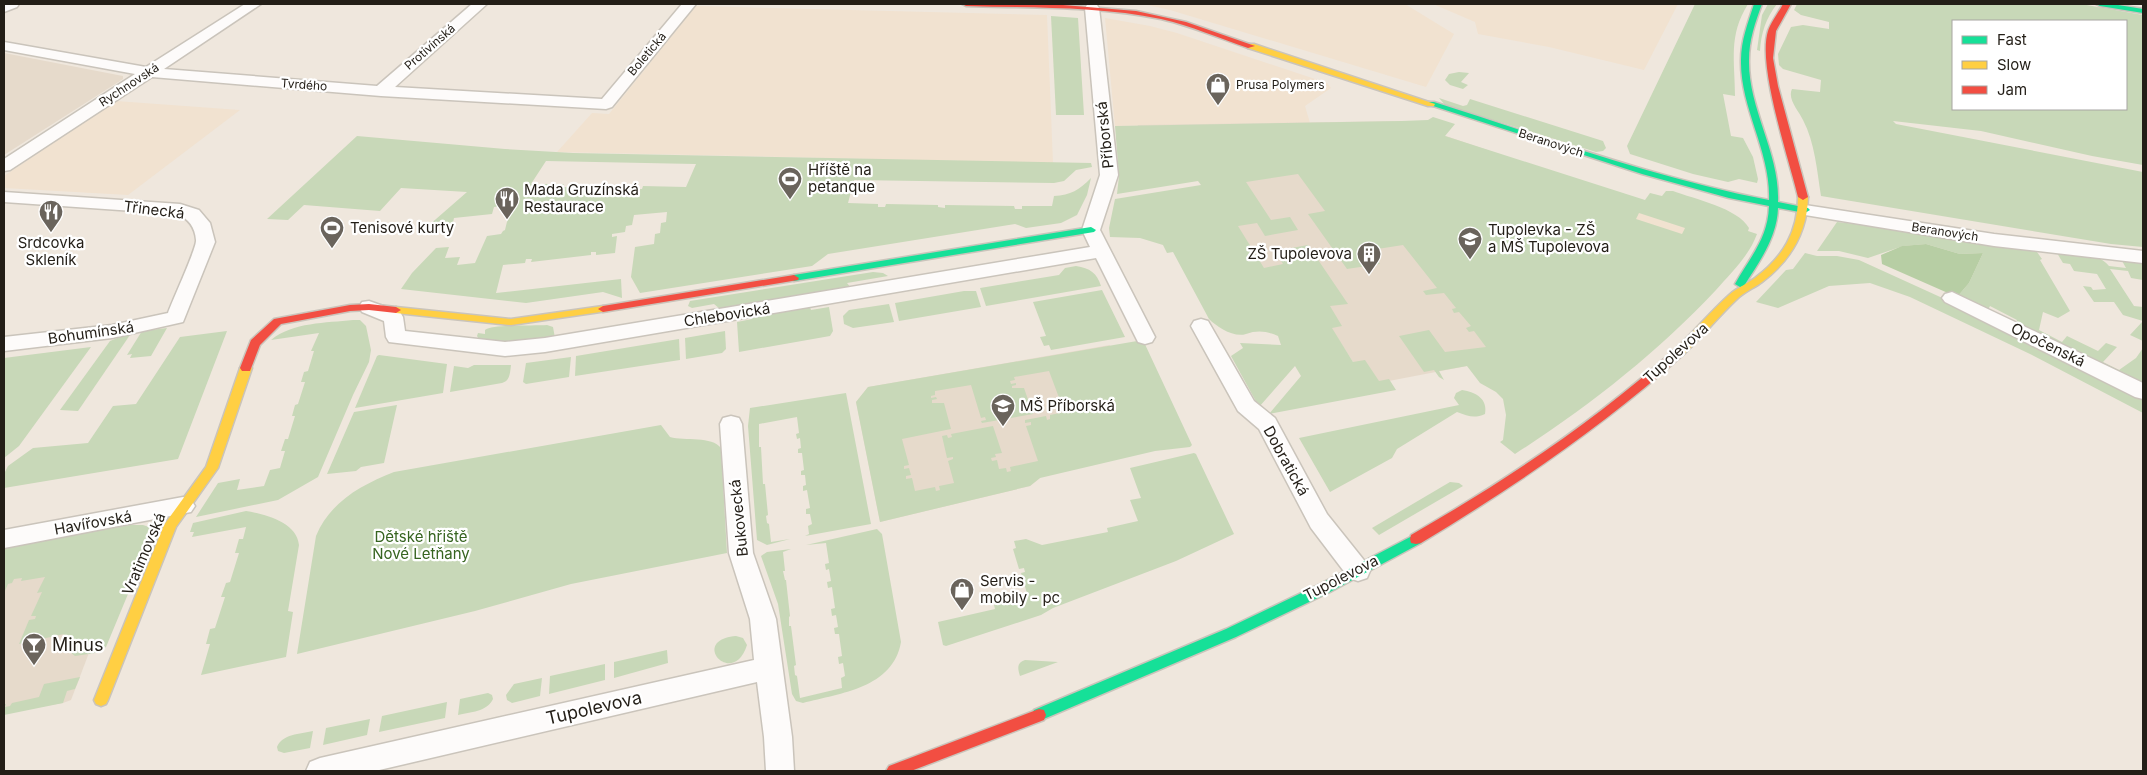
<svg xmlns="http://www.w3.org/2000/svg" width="2147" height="775" viewBox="0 0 2147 775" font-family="Inter,sans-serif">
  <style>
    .built { fill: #f1e2d0 }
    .education { fill: #e6dacb }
    .green { fill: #c8d8b8; fill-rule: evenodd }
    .forest { fill: #b7cea4 }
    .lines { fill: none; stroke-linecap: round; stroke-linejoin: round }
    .street-casing { stroke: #cac4bb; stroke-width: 3 }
    .fast-casing { stroke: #cac4bb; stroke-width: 3 }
    .slow-casing { stroke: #cac4bb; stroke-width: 3 }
    .jam-casing { stroke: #cac4bb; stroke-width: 3 }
    .street { fill: #fdfbfa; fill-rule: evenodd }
    .fast { fill: #16e098; fill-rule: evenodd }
    .slow { fill: #ffcf43; fill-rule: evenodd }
    .jam { fill: #f24e42; fill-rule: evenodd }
    .labels { text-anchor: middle; stroke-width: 4.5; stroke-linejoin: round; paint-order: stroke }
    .far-street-label { font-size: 12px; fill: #231e17; stroke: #fff }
    .far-poi-label { font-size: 12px; fill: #231e17; stroke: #fff; text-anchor: start }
    .street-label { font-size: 15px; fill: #231e17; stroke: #fff }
    .poi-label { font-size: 15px; fill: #231e17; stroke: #fff; text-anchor: start }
    .park-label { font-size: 15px; fill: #36641f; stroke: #fff }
    .near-poi-label { font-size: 18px; fill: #231e17; stroke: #fff; text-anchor: start }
    .near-street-label { font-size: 18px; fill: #231e17; stroke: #fff }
  </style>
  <rect width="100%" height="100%" fill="#efe7dd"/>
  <g class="built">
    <path d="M1143 4H1405L1454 34 1426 87 1170 10Z"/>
    <path d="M1433 4H1678L1644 70 1549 47 1478 34 1475 22Z"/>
    <path d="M696 6 1047 15 1053 163 557 152 592 113 609 114Z"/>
    <path d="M1105 18 1150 26 1177 33 1327 83 1331 88 1305 106 1310 123 1115 126Z"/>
    <path d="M116 101 240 110 128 195 4 188V176Z"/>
    <path d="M1622 202 1695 226 1689 240 1613 215Z"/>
  </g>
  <g class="education">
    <path d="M4 53 123 76V79L4 155Z"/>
    <path d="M1402 121 1584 183 1521 403 1467 366 1368 385 1331 328 1256 282 1202 183 1136 128 1138 125Z"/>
    <path d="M1110 345 1040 478 1030 486 880 522 856 402 868 387Z"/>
    <path d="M132 540 71 700 63 703 4 713V563Z"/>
  </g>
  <g class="green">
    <path d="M1695 4H1748C1728 36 1735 60 1735 96L1723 94 1731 136 1743 138 1753 157 1758 179 1757 183 1739 179 1728 182 1693 174 1630 154 1627 146Z"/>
    <path d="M1768 4H1777C1766 18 1761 33 1760 51L1757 50 1762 15Z"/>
    <path d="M1797 4H2081L2143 15V165L2092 156 1981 131 1893 121 1896 124 2143 172V247L2111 244 1821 196C1817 171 1815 143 1803 120 1799 111 1787 99 1792 89L1820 92 1821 80 1783 69 1779 65 1778 54 1791 27 1803 25 1829 29V22L1801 15 1794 10ZM1953 21H2126V109H1953Z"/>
    <path d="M1051 16 1078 18 1084 115H1056Z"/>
    <path d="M1459 72 1469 73 1461 82 1468 85 1463 89 1450 85 1445 80 1449 74Z"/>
    <path d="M1439 98 1463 106 1467 105 1470 99 1603 141 1606 148 1603 151 1596 152 1445 105Z"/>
    <path d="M1433 117 1455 124 1445 136 1645 200 1650 193 1662 196 1666 191H1673C1694 199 1738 208 1749 228L1748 231 1757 234C1749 256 1731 273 1716 290 1657 353 1588 407 1515 454L1500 442 1503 440 1506 415 1503 399 1496 392 1480 383 1467 366 1439 371 1444 380 1439 377 1434 370 1424 372 1399 336 1429 330 1445 352 1486 347 1474 331 1469 332 1466 328 1471 326 1459 312 1454 313 1452 309 1456 308 1444 293 1426 295 1423 291 1437 288 1403 245 1371 250 1380 264 1347 269 1308 214 1325 211 1298 174 1246 182 1271 220 1290 217 1298 230 1265 236 1257 223 1238 226 1264 268 1283 264 1275 251 1308 245 1348 304 1330 306 1342 326 1332 328 1353 362 1365 360 1379 381 1389 379 1396 390 1269 414 1301 376 1295 366 1259 407 1231 356 1243 348 1240 343 1281 345 1278 336C1267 331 1257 330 1246 334 1234 338 1217 327 1209 319L1173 252 1167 253 1163 245 1140 238 1110 237 1109 228 1115 199 1201 185 1198 181 1117 194 1119 176 1115 126 1402 121 1428 120ZM1639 213 1685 228 1682 234 1636 219Z"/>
    <path d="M357 136 505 149 573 153 1091 163 1092 167 1076 170 1064 181 1054 183 854 180 848 203 878 204V207H885L886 204 938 205V207L945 208V205L1014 206 1015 209H1022V206H1052L1054 196C1071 195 1079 190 1091 178L1087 195 1077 215 1061 223 1026 228 1015 224 828 254 812 266 640 293 631 277 635 247 654 244 655 234 660 233 661 223 666 222 667 212 634 215 632 225 626 226 625 232 612 234V237L617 236 615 253 596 255V252H591V255L531 262 532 259H526L525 263 503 265 496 293 621 279 622 298 603 292 526 303 401 289 412 273 436 248 449 247 445 258 460 257 457 265 475 263 487 236 501 234 503 231 505 230 511 205 494 207 492 214 454 218 452 227 428 226 467 192 401 188 380 211 304 205 288 220 267 219ZM546 161 695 164H696L686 187 643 186 642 189H638L639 186 572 184 570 187H562L564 184H531Z"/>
    <path d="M1837 222 1884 227 2037 252 2042 259 2040 260 2070 311 2058 318 2043 312 2039 330 2062 342 2067 336 2098 351 2106 343 2117 347 2103 362 2119 370 2136 358 2143 348V389L2015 325 2017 320 1990 306 1987 312 1957 297 1969 283 1983 253 1960 254 1926 244 1903 246 1868 258 1839 251H1817Z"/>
    <path d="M1805 253 1817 256H1837L1859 260 1949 301 2143 398V413L2030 354 1910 297 1870 283 1829 286 1778 308 1756 302 1786 270 1793 269Z"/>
    <path d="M2057 253C2074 254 2097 251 2109 266L2126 268 2121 259 2143 262V280L2131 278 2128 271 2110 269 2134 306 2143 307V341L2130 335 2143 321 2123 315 2114 302H2094L2083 286 2091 287 2093 290 2106 289 2097 274 2074 271 2070 264 2063 263Z"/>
    <path d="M1076 266C1090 268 1097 273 1101 286L986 306 980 288 1059 275 1065 268Z"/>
    <path d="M873 272 883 273 888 276 847 283 851 288 720 309 714 304 692 308 688 306 690 301Z"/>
    <path d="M1102 290 1125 337 1051 350 1049 345 1044 346 1040 337 1046 336 1033 302Z"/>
    <path d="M964 291H976L981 307 899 321 895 303Z"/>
    <path d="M889 304 894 322 853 328 844 324 843 316 849 310Z"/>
    <path d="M810 307 811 310 829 307 833 331 830 336 739 352 737 322 752 319V316Z"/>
    <path d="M353 320H360L366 326 371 350 369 362 353 395 318 477 278 500 196 517 218 483 240 479 237 490 264 486 270 470 280 468 285 451H281L285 439H288L295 416H292L295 405 298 404 305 382H301L304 372 308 371 314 351H311L319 333 271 340C293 322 326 323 353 320Z"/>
    <path d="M547 325 553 327 555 338 519 341H480L477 336 478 333 485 334V330C492 324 534 326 547 325Z"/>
    <path d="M167 328 151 356 130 358 132 354 127 355 142 331Z"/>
    <path d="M227 331 178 459 4 488V474L8 466 33 448 88 443 113 406 136 404 180 337Z"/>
    <path d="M725 331 726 349 722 353 686 359 685 338Z"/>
    <path d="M132 332 78 411 60 410 110 341Z"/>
    <path d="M679 339 680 360 575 376 576 356Z"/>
    <path d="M1143 340 1192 445 1190 447 1155 451 1040 478 1030 486 880 522 856 402 868 387ZM1049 371 1061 403 1066 402 1067 405 1062 406 1063 408 1073 407 1075 410 1050 415V419L1047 420 1046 416 1025 420V423L1031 422V425L1026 426 1038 461 1010 467 1011 471 1007 472 1006 468 999 469 997 460 992 461 991 458 996 457 995 454 1002 453 993 426 951 434 952 437 948 438 947 435 942 436 947 458 953 457V459L948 461 954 483 939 486 940 490 936 491 935 487 915 491 912 478 906 479V476L911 475 909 468 904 469V466L909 465 902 439 951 429 944 403H932V400L937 399 936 397 931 398V396L935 395V391L971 385 981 418 985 417 986 420 981 421 982 423 1033 414 1024 388H1012V386L1016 385V383L1011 384 1010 381 1015 380 1014 377Z"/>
    <path d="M91 347 19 446 4 458V358Z"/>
    <path d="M379 355 447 364 443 393 355 408 377 356Z"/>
    <path d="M571 357 569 377 526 384 523 382 526 363Z"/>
    <path d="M474 365H511C510 373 510 381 502 383L450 392 454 366 468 368Z"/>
    <path d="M1462 390C1476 392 1488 399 1485 414 1474 419 1468 416 1457 412L1397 449 1392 458 1330 492 1299 438 1459 405 1454 398 1456 393Z"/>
    <path d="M846 393 871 524 805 536 809 534 808 526 812 524 810 514H806V509L810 508 807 490 803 491V486L806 485 805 475H801V471L804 470 802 453H798V449L801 448 800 438 797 439 796 434 799 433 797 417 759 424V447H761L763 484H765L768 515 766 516 767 523 769 524 771 542 790 539 767 545 757 540 748 426 750 408Z"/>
    <path d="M397 405 384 463 361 467 356 471 327 474 354 412Z"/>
    <path d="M661 425 670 437C685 441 712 436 721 448L727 553 571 584 475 611 297 654 316 536C330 502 361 485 394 472Z"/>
    <path d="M1194 453 1196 454 1234 534 1176 561 1053 608 1041 615 946 646 943 645 938 622 995 609 994 605 1028 597 1021 573 1025 572 1024 568 1019 569 1013 549 1016 548 1014 541 1026 539 1042 545 1108 532 1107 528 1138 521 1130 500 1141 498 1130 468Z"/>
    <path d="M1450 482 1459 483 1463 486 1379 535 1372 528Z"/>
    <path d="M246 511C265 514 297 522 299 545L288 611 293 612 286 657 201 675 210 644H206L210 629 215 628 225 597H221L226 583 230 582 239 553H235L239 539H243L246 527 192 537 194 532H190L193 523Z"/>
    <path d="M130 525H143L155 529 106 647 95 653 75 656 70 652V647L59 649 64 634 19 644 29 620 35 619 36 616H31L42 592 37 593 45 577 21 581 22 578 14 579 12 583 8 584 4 593V548Z"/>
    <path d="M877 529 882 534 901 642C893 688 841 693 803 703L796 701 792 694 778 604 761 556 767 552 791 549 783 552 785 571H783L785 580H786L790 616 789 617V626H791L796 665 794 666 795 675 797 676 800 698 842 688 841 678 845 676 843 663 839 664 838 657 842 656 839 634H835L834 628 838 627 836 615 832 616 831 609 835 608 832 587 828 588 827 582 831 581 829 569 826 570 825 564 829 563 826 543 806 545Z"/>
    <path d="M736 636 743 638 747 645C733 689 688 640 736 636Z"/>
    <path d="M667 650 668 663 614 678V662Z"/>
    <path d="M1025 660 1058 662 1020 676C1018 669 1016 663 1025 660Z"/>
    <path d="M605 664V680L549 694 550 676Z"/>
    <path d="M80 677 75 689 67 691 63 703 4 715V704H6L5 707 10 706 12 703 39 697 44 684Z"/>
    <path d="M542 678 540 696 512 703 507 700 506 695 514 684Z"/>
    <path d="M488 693 492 695 493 699C487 712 470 712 458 715L460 699Z"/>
    <path d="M447 702 445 718 379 732 382 716Z"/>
    <path d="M370 719 367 735 323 745 326 728Z"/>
    <path d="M313 731 310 748 284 753 278 751 277 747C282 734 300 734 313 731Z"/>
  </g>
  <path class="forest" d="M1926 244 1960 254 1983 253 1969 283 1957 297 1882 264 1881 255 1902 246Z"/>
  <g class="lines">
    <defs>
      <g id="street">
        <path d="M4 4H19L17 7 4 12Z"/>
        <path d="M245 4H261L164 69 377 86 472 4H487L395 87 602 99 682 4H696L612 107 606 109 381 96 152 77 10 170 4 171V159L135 74 4 50V42L146 67Z"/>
        <path d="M1092 4 1097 5 1099 8 1118 175 1100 230 1155 337 1152 342 1145 344 1138 342 1096 258 545 352 505 356 389 342 386 337 384 321 362 312 359 307 362 302 369 301 400 312 403 317 405 331 505 342 545 338 1090 247 1082 230 1100 175 1085 8 1087 5Z"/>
        <path d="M4 192 180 204 199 210 210 223 215 242 183 322 112 338 4 351V337L112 325 168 313C172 301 197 248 196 240 195 227 189 219 177 214L4 202Z"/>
        <path d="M1805 205 1994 234 2143 251V263L1994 246 1799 214 1796 210 1799 206Z"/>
        <path d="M1952 292 2143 383V399L2135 397 1945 302 1942 298 1945 294Z"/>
        <path d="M1201 319 1208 321 1254 401 1275 418 1327 514 1367 564 1370 571 1367 578 1358 581 1349 578 1311 528 1259 429 1238 411 1191 326 1194 321Z"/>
        <path d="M731 416 739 418 742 424 753 553 776 619 792 737 794 771H766L764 737 757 682 375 771H306L310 762 320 758 754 660 750 619 729 553 720 424 723 418Z"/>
        <path d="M183 497 191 500 195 506 191 512 4 548V530Z"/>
      </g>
      <g id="fast">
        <path d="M1754 4H1762C1755 23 1749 40 1749 60 1748 109 1780 153 1778 202L1808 208 1810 210 1805 213 1778 208C1777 238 1759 262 1744 286L1740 287 1735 284C1750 257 1768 239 1769 206L1729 198 1642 174 1427 104 1428 102H1434C1544 137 1655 178 1769 200 1771 152 1740 108 1741 60 1741 40 1748 23 1754 4Z"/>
        <path d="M2096 4H2112L2143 9V13L2100 6Z"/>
        <path d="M1091 227 1096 230 1094 232 794 281 789 278 794 275Z"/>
        <path d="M1416 534 1421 535 1422 539 1421 543 1330 592 1236 637 1039 721 1034 720 1032 715 1034 710 1226 629 1320 584Z"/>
      </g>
      <g id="slow">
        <path d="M1248 44H1254L1435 104 1434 106H1428L1248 48Z"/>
        <path d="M1803 194 1808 197C1807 233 1791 260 1762 282 1754 288 1744 292 1737 299 1718 317 1702 337 1683 355H1675L1674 352 1675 349C1694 332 1710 312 1729 295 1737 288 1746 284 1755 278 1783 257 1798 232 1798 197Z"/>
        <path d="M603 306 607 307 608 309 607 311 511 325 396 313 391 310 396 307 511 319Z"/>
        <path d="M246 364 252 368 218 468 176 527 108 700 106 704 101 706 96 704 94 700 164 525 206 467 240 368Z"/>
      </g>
      <g id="jam">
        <path d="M962 4 1063 5 1136 11 1186 22 1255 46 1248 48C1219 38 1191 26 1161 19 1097 6 1030 8 966 6Z"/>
        <path d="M1783 4H1791L1776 31 1773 58 1778 86 1808 197 1803 200 1798 197C1789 159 1757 66 1768 31 1771 22 1779 12 1783 4Z"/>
        <path d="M794 275 799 278 798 280 603 312 598 309 603 306Z"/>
        <path d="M369 304 396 307 401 310 396 313 369 310 350 311 281 324 260 345 250 371H242L240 368 251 340 274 319 350 305Z"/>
        <path d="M1679 348 1684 352 1683 355C1602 427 1514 487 1421 543L1416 544 1411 543 1410 539 1411 535C1505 481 1594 422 1675 349Z"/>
        <path d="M1039 709 1044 710 1046 715 1044 720 911 771H886L889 766Z"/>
      </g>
    </defs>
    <use href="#street" class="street-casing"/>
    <use href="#fast" class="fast-casing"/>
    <use href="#slow" class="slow-casing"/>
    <use href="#jam" class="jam-casing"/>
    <use href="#street" class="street"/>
    <use href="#fast" class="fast"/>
    <use href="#slow" class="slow"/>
    <use href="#jam" class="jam"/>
  </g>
  <defs>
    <symbol id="shop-pin" viewBox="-11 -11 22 30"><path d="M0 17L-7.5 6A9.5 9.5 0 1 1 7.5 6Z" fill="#6a645c" stroke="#fff"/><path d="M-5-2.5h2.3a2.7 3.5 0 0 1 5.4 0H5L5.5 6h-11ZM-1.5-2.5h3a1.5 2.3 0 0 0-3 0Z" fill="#fff"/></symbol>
    <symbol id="stadium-pin" viewBox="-11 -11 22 30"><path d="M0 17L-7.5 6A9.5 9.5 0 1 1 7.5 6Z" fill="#6a645c" stroke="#fff"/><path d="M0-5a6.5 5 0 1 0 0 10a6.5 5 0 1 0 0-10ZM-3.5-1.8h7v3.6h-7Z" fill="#fff"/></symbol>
    <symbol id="restaurant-pin" viewBox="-11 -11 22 30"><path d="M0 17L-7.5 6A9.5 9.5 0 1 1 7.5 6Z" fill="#6a645c" stroke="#fff"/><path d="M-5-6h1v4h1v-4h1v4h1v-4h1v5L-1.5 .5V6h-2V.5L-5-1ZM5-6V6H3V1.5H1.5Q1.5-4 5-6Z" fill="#fff"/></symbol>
    <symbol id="school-pin" viewBox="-11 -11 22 30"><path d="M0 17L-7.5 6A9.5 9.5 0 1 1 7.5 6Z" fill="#6a645c" stroke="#fff"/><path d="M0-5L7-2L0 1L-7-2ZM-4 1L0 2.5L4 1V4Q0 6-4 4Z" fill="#fff"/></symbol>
    <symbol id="building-pin" viewBox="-11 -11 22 30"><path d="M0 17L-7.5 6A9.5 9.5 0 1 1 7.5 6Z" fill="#6a645c" stroke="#fff"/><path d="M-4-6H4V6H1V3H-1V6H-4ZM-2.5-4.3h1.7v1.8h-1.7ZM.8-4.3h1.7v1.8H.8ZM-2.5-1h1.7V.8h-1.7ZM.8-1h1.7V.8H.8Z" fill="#fff"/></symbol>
    <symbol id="bar-pin" viewBox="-11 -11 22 30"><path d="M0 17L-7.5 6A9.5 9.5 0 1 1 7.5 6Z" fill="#6a645c" stroke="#fff"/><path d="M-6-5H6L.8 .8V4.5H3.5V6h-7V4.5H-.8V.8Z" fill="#fff"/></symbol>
  </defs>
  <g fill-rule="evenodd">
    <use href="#shop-pin" x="1204" y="71" width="28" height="38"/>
    <use href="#stadium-pin" x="776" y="165" width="28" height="38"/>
    <use href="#restaurant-pin" x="493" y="185" width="28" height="38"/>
    <use href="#restaurant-pin" x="37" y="198" width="28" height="38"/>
    <use href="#stadium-pin" x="318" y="214" width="28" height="38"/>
    <use href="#school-pin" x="1456" y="225" width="28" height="38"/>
    <use href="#building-pin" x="1355" y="240" width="28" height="38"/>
    <use href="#school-pin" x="989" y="392" width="28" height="38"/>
    <use href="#shop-pin" x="948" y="576" width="28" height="38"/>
    <use href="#bar-pin" x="20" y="631" width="28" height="38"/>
  </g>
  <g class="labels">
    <g class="far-street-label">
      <text transform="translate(430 47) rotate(-41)" y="4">Protivínská</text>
      <text transform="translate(647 54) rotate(-50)" y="4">Boletická</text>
      <text transform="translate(129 85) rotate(-33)" y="4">Rychnovská</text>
      <text transform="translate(304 85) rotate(4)" y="4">Tvrdého</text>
      <text transform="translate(1551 143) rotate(18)" y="4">Beranových</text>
      <text transform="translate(1945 232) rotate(9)" y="4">Beranových</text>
    </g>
    <g class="far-poi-label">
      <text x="1236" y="89">Prusa Polymers</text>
    </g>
    <g class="street-label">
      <text transform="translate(1105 135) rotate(-96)" y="5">Příborská</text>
      <text transform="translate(154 210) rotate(7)" y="5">Třinecká</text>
      <text transform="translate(727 315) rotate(-9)" y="5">Chlebovická</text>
      <text transform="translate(91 333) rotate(-8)" y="5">Bohumínská</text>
      <text transform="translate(2048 345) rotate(26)" y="5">Opočenská</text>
      <text transform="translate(1676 353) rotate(-42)" y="5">Tupolevova</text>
      <text transform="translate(1286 461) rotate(61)" y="5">Dobratická</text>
      <text transform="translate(739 518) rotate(-96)" y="5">Bukovecká</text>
      <text transform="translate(93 523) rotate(-10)" y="5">Havířovská</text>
      <text transform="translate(144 554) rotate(-67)" y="5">Vratimovská</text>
      <text transform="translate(1341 578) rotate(-27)" y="5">Tupolevova</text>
    </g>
    <g class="poi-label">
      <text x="808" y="175">Hříště na<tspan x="808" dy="17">petanque</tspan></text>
      <text x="524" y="195">Mada Gruzínská<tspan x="524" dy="17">Restaurace</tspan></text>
      <text x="350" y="233">Tenisové kurty</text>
      <text x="1488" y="235">Tupolevka - ZŠ<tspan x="1488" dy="17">a MŠ Tupolevova</tspan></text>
      <text x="51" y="248" text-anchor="middle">Srdcovka<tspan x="51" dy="17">Skleník</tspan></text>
      <text x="1352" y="259" text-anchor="end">ZŠ Tupolevova</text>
      <text x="1020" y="411">MŠ Příborská</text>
      <text x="980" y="586">Servis -<tspan x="980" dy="17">mobily - pc</tspan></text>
    </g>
    <g class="park-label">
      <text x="421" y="542">Dětské hřiště<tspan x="421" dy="17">Nové Letňany</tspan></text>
    </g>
    <g class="near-poi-label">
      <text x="52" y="651">Minus</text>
    </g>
    <g class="near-street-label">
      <text transform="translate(594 708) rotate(-13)" y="6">Tupolevova</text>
    </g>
  </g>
  <rect width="2147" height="775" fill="none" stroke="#231e17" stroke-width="10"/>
  <rect x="1952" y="20" width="175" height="90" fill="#ffffff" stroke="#a7a5a2"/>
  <rect x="1962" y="36" width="25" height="8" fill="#16e098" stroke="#a7a5a2"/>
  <text x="1997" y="45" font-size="15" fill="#231e17">Fast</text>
  <rect x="1962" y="61" width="25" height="8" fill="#ffcf43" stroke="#a7a5a2"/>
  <text x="1997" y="70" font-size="15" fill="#231e17">Slow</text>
  <rect x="1962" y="86" width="25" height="8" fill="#f24e42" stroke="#a7a5a2"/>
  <text x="1997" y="95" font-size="15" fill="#231e17">Jam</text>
</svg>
